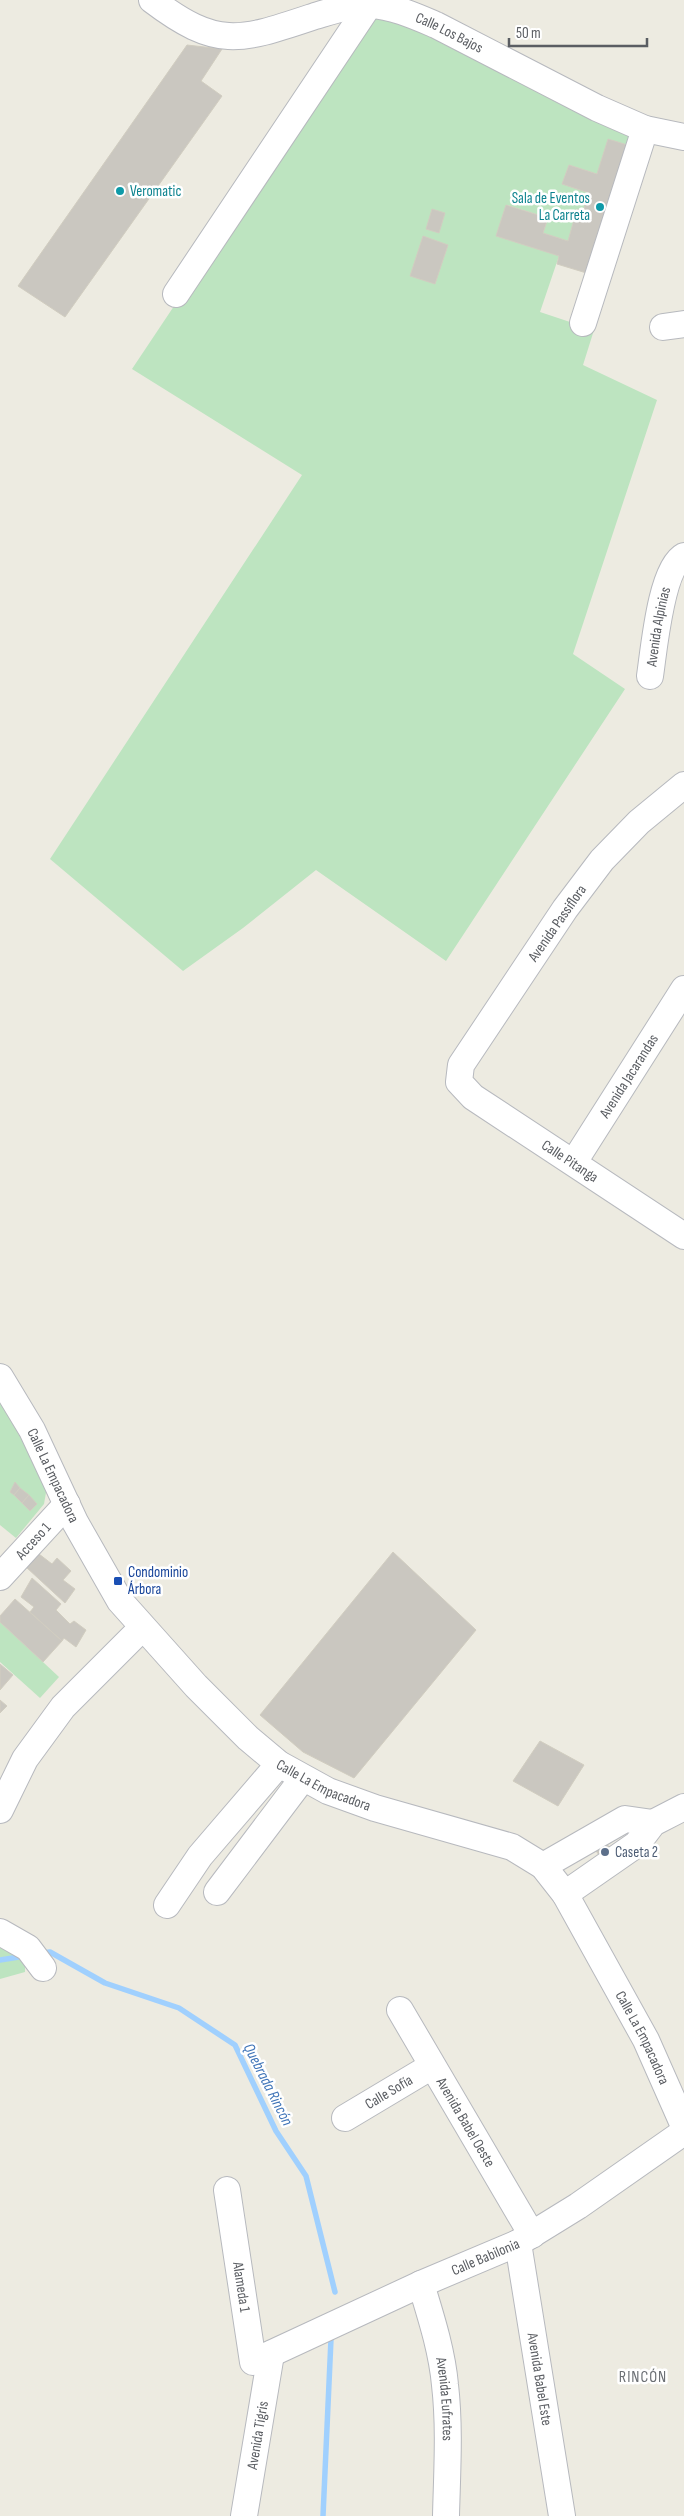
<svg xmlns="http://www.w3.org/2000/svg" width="684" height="2516" viewBox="0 0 684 2516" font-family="'Sofia Sans Condensed',sans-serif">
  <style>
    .green { fill: #bde4c0 }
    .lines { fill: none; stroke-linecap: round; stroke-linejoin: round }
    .stream { stroke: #a0d0fe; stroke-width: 5.5 }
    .building { fill: #cac7c0; stroke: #d1cdc0 }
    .minor-casing { stroke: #b7b9be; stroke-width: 28 }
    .minor { stroke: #fff; stroke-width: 26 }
    .culture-dot { fill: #0f9aa8; stroke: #fff; stroke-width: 2 }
    .transit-dot { fill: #1a4fb4; stroke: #fff; stroke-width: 2 }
    .service-dot { fill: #5c6f8a; stroke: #fff; stroke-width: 2 }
    .labels { text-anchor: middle; stroke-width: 5; stroke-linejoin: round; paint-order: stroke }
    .street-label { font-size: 15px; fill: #5a5d62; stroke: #fff }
    .culture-label { font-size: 15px; fill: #0d838f; stroke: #fff; text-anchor: start }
    .transit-label { font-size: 15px; fill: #164399; stroke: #fff; text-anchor: start }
    .service-label { font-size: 15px; fill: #4e5e75; stroke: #fff; text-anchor: start }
    .water-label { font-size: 16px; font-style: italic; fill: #4075b8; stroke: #fff }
    .neighbourhood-label { font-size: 16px; letter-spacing: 1px; fill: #6b6f74; stroke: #fff }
  </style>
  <rect width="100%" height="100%" fill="#edebe1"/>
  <g class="green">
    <path d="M367 17 397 22 439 39 636 135 597 174 569 165 563 184 589 193 583 211 577 210 568 241 543 233 548 218 507 205 559 256 540 312 594 330 583 365 657 400 573 654 625 689 446 961 316 870 243 928 183 971 50 859 302 475 132 369Z"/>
    <path d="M0 1399 47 1487 44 1504 16 1538 0 1525Z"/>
    <path d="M0 1622 59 1677 40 1698 0 1662Z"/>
    <path d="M0 1939 25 1948V1972L0 1979Z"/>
  </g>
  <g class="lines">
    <g class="stream">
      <path d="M42 1953 50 1952 105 1983 179 2008 235 2045 276 2131 306 2176 335 2292"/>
      <path d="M0 1960 25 1956"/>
      <path d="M323 2516 331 2339"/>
    </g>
  </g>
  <g class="building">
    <path d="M187 45 222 49 201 81 222 96 65 317 18 286Z"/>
    <path d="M608 139 634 147 593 275 557 264 559 256 496 236 506 205 548 218 543 233 568 241 577 209 583 211 589 193 562 184 569 165 597 174Z"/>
    <path d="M432 209 445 213 439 233 426 229Z"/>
    <path d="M423 236 448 245 435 284 410 276Z"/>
    <path d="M15 1482 20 1488 14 1495 10 1492Z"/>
    <path d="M20 1488 29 1495 22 1503 14 1495Z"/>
    <path d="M29 1495 37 1504 30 1511 22 1503Z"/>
    <path d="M393 1552 476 1630 354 1778 303 1752 260 1715Z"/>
    <path d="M39 1554 52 1564 57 1558 71 1571 63 1580 75 1589 65 1603 26 1567Z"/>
    <path d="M32 1578 61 1604 56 1610 70 1624 74 1621 86 1630 76 1647 64 1638 62 1641 30 1612 34 1607 21 1597Z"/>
    <path d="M15 1599 62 1641 43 1662 0 1622V1616Z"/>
    <path d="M0 1664 13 1675 0 1690Z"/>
    <path d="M0 1700 7 1706 0 1713Z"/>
    <path d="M540 1741 584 1765 558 1806 513 1781Z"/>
    <path d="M607 1844 613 1853 603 1860 596 1851Z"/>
  </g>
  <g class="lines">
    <defs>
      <g id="minor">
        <path id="s1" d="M152 0C218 50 240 41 315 16 332 11 352 4 370 5 393 6 415 16 436 25L597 108 645 129 684 137"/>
        <path d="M176 294 369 5"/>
        <path d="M583 323 645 129"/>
        <path d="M663 327 684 324"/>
        <path id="s2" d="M650 676C654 649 661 568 684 556"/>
        <path id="s3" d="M684 785 639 822 602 860 565 909 461 1065 459 1082 473 1097 684 1236"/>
        <path id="s4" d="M574 1162 684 989"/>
        <path id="s5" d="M0 1377 32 1430 75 1522 120 1601 196 1686 248 1738 279 1764 328 1791 375 1808 512 1847 543 1866 565 1894 646 2040 684 2126"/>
        <path id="s6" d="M0 1577 67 1504"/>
        <path d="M0 1810 25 1759 63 1707 142 1628"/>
        <path d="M543 1866 625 1819 653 1823"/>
        <path d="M217 1892 303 1778"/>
        <path d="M565 1894 637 1844 653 1823 684 1807"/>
        <path d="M167 1905 200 1856 279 1764"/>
        <path d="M0 1932 28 1948 43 1968"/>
        <path id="s7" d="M400 2010 532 2235"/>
        <path id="s8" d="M345 2118 432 2066"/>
        <path id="s9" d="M227 2190 253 2362 421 2284 518 2243 578 2206 684 2132"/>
        <path id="s10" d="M518 2243 562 2516"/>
        <path id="s11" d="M421 2284C431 2317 442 2351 445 2385 450 2428 447 2473 446 2516"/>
        <path id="s12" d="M244 2516 271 2354"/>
      </g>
    </defs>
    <use href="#minor" class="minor-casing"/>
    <use href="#minor" class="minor"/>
  </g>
  <g class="culture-dot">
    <circle cx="120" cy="191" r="5"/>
    <circle cx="600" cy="207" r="5"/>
  </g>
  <rect class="transit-dot" x="113" y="1576" width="10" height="10" rx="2.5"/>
  <circle class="service-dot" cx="605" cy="1852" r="5"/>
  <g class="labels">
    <g class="street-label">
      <text dy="5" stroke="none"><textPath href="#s1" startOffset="316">Calle Los Bajos</textPath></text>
      <text dy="5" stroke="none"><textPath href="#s2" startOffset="50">Avenida Alpinias</textPath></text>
      <text transform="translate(557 923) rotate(-55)" y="5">Avenida Passiflora</text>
      <text dy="5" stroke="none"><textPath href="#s4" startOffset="102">Avenida Jacarandas</textPath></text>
      <text dy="5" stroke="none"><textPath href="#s3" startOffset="514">Calle Pitanga</textPath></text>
      <text dy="5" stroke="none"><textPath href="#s5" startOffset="112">Calle La Empacadora</textPath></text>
      <text dy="5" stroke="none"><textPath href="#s6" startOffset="49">Acceso 1</textPath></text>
      <text dy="5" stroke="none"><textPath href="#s5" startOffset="532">Calle La Empacadora</textPath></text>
      <text dy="5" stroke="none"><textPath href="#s5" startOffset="966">Calle La Empacadora</textPath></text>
      <text dy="5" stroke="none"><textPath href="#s8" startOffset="51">Calle Sofía</textPath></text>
      <text dy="5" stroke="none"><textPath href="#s7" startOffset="130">Avenida Babel Oeste</textPath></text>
      <text dy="5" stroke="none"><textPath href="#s9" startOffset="429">Calle Babilonia</textPath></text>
      <text dy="5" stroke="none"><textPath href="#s9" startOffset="98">Alameda 1</textPath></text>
      <text dy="5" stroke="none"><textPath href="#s10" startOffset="138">Avenida Babel Este</textPath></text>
      <text dy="5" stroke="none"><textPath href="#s11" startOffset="118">Avenida Eufrates</textPath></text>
      <text dy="5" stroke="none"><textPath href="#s12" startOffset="82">Avenida Tigris</textPath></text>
    </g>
    <g class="culture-label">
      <text x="130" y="196">Veromatic</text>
      <text x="590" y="203" text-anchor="end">Sala de Eventos<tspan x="590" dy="17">La Carreta</tspan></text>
    </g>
    <g class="transit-label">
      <text x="128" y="1577">Condominio<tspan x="128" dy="17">Árbora</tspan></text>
    </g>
    <g class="service-label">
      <text x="615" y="1857">Caseta 2</text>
    </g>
    <g class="water-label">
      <text transform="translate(269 2084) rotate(63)" y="6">Quebrada Rincón</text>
    </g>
    <g class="neighbourhood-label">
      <text x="643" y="2382">RINCÓN</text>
    </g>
  </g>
  <path d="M509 38v8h138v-8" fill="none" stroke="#5a5d62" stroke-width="2.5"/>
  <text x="516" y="38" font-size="15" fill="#5a5d62" stroke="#ffffff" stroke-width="4" paint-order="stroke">50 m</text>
</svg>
